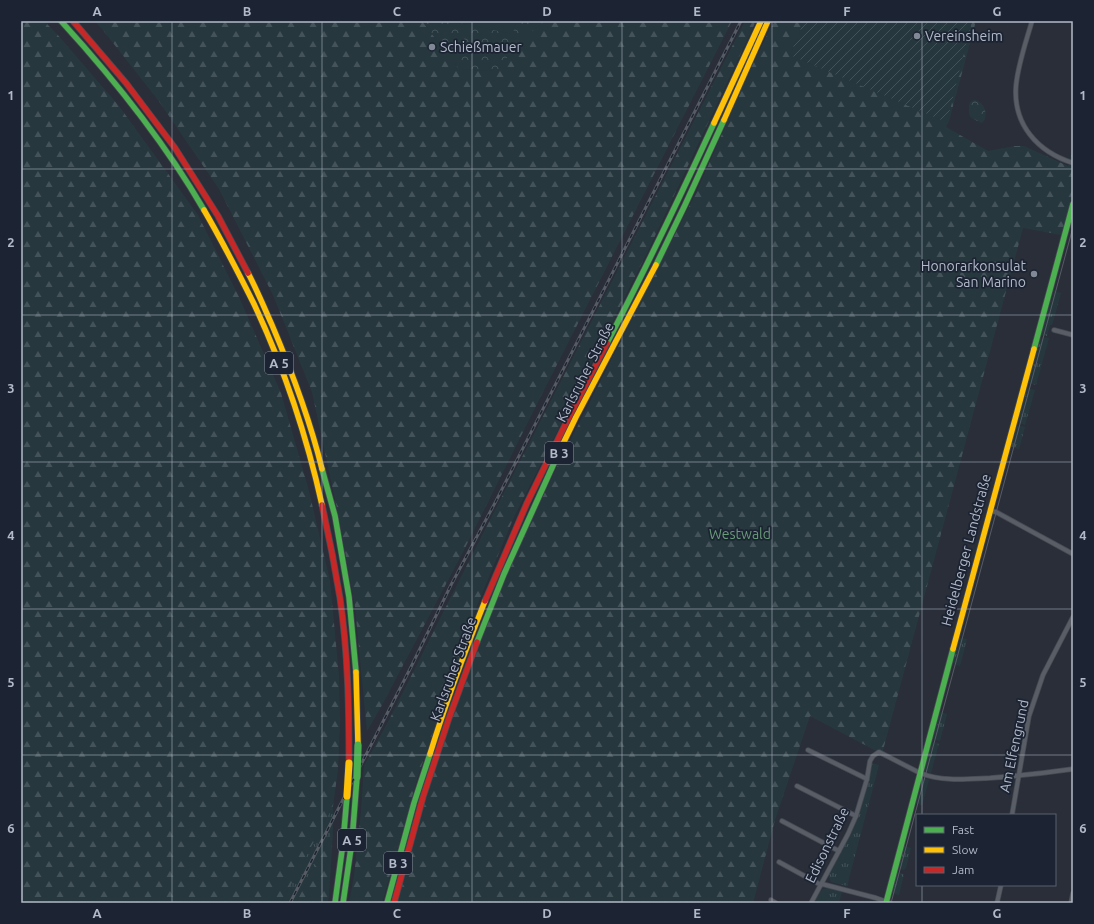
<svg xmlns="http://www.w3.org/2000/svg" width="1094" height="924" viewBox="0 0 1094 924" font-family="Ubuntu,sans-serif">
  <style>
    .grass { fill: url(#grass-tufts) }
    .forest { fill: url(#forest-firs) }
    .park { fill: url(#park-crowns) }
    .garden { fill: url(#garden-furrows) }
    .pitch { fill: #26383e }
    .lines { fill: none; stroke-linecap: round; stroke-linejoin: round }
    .street-casing { stroke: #454951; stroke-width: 5.5 }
    .fast-casing { stroke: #454951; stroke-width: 7 }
    .slow-casing { stroke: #454951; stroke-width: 7 }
    .jam-casing { stroke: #454951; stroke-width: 7 }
    .street { stroke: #595d66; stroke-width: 4 }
    .fast { stroke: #4caf50; stroke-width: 5.5 }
    .slow { stroke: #ffc107; stroke-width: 5.5 }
    .jam { stroke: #c62828; stroke-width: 5.5 }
    .tram { stroke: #575c64; stroke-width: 1 }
    .rail-casing { stroke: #575c64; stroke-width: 3 }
    .rail { stroke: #1c2433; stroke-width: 1.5; stroke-dasharray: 4.5; stroke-linecap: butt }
    .fast-bridge-casing { stroke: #464a53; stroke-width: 8; stroke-linecap: butt }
    .slow-bridge-casing { stroke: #464a53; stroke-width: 8; stroke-linecap: butt }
    .fast-bridge { stroke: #4caf50; stroke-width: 7 }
    .slow-bridge { stroke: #ffc107; stroke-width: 7 }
    .grid { fill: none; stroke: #b2bac9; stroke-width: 1; stroke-opacity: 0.55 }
    .poi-dot { fill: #828996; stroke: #1c2433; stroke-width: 1.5 }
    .labels { text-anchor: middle; stroke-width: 3.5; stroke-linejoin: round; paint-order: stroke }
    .shield { fill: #1c2433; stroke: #858d9c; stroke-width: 1 }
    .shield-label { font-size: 13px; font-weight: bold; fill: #b2bac9 }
    .poi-label { font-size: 14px; fill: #b2bac9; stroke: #1c2433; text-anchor: start }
    .street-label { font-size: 14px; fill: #b2bac9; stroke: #1c2433 }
    .park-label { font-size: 14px; fill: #689b77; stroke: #1c2433 }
    .neatline { fill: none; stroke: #b2bac9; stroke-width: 1.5 }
    .grid-label { font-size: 13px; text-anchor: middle; font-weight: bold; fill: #b2bac9 }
  </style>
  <defs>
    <pattern id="grass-tufts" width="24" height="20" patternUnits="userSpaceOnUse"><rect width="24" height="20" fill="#26383e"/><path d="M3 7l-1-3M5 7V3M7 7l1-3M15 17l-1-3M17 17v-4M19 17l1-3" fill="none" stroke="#435359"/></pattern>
    <pattern id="forest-firs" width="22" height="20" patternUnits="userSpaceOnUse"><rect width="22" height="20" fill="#26383e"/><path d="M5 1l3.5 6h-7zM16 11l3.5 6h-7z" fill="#435359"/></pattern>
    <pattern id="park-crowns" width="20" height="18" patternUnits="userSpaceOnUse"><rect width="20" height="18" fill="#26383e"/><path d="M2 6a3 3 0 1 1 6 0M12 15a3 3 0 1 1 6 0" fill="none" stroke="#435359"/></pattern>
    <pattern id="garden-furrows" width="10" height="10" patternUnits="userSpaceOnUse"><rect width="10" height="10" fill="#26383e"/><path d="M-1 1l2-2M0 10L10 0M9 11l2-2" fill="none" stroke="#435359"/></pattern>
  </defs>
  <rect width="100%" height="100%" fill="#292e38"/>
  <g class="grass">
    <path d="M1054 291 1061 293 1053 322 1052 325H1050L1047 336 1041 335Z"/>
    <path d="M1042 337 1049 338 1036 385 1028 383 1040 339H1042Z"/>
    <path d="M1027 388 1035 390 1025 425 1018 422Z"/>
    <path d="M1017 425 1025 427 1019 449 1011 447Z"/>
    <path d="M959 638 967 639 960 666 953 663Z"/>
    <path d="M940 712 947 714 940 741 933 739Z"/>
    <path d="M933 742 939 743 931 773 924 770 932 743Z"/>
    <path d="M872 763 879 765 847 886 831 882 828 875 848 837 868 784Z"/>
    <path d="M923 778 929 780 922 805 916 803 922 779Z"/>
    <path d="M333 806V831L296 903H281Z"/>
    <path d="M904 846 911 848 906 868 904 870 898 868Z"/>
    <path d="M897 872 904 874 899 895 892 893Z"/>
    <path d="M828 888 842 892 839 903H813L819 891H821L823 889Z"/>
  </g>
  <g class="forest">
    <path d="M21 21H44L57 34 119 106 198 215 239 297 281 393 309 491 330 581 339 676 340 723 338 770 333 806 281 903H21Z"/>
    <path d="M94 21H422L459 69 498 71 516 44 545 21H732L541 396 463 552 381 707 367 731 355 607 339 518 312 392 273 295 219 189 158 100 102 29Z"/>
    <path d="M745 21H756L646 255 514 517 476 608 418 776 382 903H349L354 876 361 812 364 766 390 718 469 561Z"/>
    <path d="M774 21H804L790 55 946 122 948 118 962 60 972 21H976L949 121 946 127 988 151 1015 146H1024L1068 166 1073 150V190L1062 235 1023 228 882 754 810 716 775 820 753 903H397L436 762 480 640 510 566 555 471 697 191 750 70Z"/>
    <path d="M333 831 329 895 328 903H296Z"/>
  </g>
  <g class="park">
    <path d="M422 21H545L516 44 498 71 459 69Z"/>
    <path d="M974 100C984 101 990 116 982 123 972 118 968 119 969 107 969 103 970 102 974 100Z"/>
  </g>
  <path class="garden" d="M804 21H972L962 60 948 118 946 122 790 55Z"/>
  <path class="pitch" d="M449 21H516L513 34Z"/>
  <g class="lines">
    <defs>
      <g id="street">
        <path d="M1032 21C1026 42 1018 64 1016 86 1013 125 1038 152 1073 163"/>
        <path d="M1054 330 1073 335"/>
        <path d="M990 511 996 512 1073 554"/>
        <path d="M808 750 867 779"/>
        <path d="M797 786 856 816"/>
        <path d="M1012 815 1029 716 1043 675 1073 617"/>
        <path d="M782 821 839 851"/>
        <path d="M779 862 821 885"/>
        <path d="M822 884 876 898 890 903"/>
        <path d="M771 900 776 903"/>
        <path d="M811 903 848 834 856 816 867 779 870 761 873 756 879 752 920 773C943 782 967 779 990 778 1018 776 1045 773 1073 769"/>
        <path d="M997 903 1001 885"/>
        <path d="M1071 903 1073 893"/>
      </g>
      <g id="fast">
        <path d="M61 21C114 79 164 141 204 210"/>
        <path d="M656 265 685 205 724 120"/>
        <path d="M607 343C645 270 680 197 714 123"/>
        <path d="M1034 349 1073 204"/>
        <path d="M322 469 335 516 349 597 356 672"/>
        <path d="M477 642 504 574 560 450"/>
        <path d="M335 903 343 843 347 796"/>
        <path d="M343 903 352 841 357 777"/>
        <path d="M387 903 414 803 430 754"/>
        <path d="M886 903 953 649"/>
      </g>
      <g id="slow">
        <path d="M724 120 768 21"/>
        <path d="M714 123 761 21"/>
        <path d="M204 210C222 241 238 272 254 304 284 368 307 437 322 505"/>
        <path d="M248 273C257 290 264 307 272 325 292 372 310 420 322 469"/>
        <path d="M560 450 576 417 656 265"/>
        <path d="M953 649 1034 349"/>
        <path d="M356 672 358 745"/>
        <path d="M430 754C446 702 465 651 485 601"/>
      </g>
      <g id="jam">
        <path d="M73 21 126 83 175 148 218 216 248 273"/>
        <path d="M322 505C329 536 335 567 340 598 348 653 349 708 349 763"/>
        <path d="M485 601 527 503 565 425 607 343"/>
        <path d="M394 903 423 797 449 718 477 642"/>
      </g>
    </defs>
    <use href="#street" class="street-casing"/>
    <use href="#fast" class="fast-casing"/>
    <use href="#slow" class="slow-casing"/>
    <use href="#jam" class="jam-casing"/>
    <use href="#street" class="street"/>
    <use href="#fast" class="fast"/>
    <use href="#slow" class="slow"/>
    <use href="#jam" class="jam"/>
    <path class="tram" d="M891 903 1073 227"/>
    <defs>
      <path id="rail" d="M290 903 411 667 451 585 496 501 741 21"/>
    </defs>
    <use href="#rail" class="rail-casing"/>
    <use href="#rail" class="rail"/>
    <defs>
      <path id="fast-bridge" d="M357 777 358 745"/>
      <path id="slow-bridge" d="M347 796 349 763"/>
    </defs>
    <use href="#fast-bridge" class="fast-bridge-casing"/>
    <use href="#slow-bridge" class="slow-bridge-casing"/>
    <use href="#fast-bridge" class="fast-bridge"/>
    <use href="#slow-bridge" class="slow-bridge"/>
  </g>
  <path class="grid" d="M172 21V903M322 21V903M472 21V903M622 21V903M772 21V903M922 21V815M21 169H1073M21 315H1073M21 462H1073M21 609H1073M21 755H1073M922 885V903"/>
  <g class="poi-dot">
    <circle cx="917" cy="36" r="4"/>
    <circle cx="432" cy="47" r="4"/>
    <circle cx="1034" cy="274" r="4"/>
  </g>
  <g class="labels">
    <g class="shield">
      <rect x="265" y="352" width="28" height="22" rx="3"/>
      <rect x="545" y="442" width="28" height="22" rx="3"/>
      <rect x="338" y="829" width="28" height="22" rx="3"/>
      <rect x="384" y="852" width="28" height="22" rx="3"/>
    </g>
    <g class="shield-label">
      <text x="279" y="368">A 5</text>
      <text x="559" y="458">B 3</text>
      <text x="352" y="845">A 5</text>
      <text x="398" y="868">B 3</text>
    </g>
    <g class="poi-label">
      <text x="925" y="41">Vereinsheim</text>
      <text x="440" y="52">Schießmauer</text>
      <text x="1026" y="271" text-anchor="end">Honorarkonsulat<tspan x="1026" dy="16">San Marino</tspan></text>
    </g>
    <g class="street-label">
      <text transform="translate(585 372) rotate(-63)" y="5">Karlsruher Straße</text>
      <text transform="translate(966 550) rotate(-75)" y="5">Heidelberger Landstraße</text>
      <text transform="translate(453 669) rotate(-70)" y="5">Karlsruher Straße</text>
      <text transform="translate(1014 746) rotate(-78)" y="5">Am Elfengrund</text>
      <text transform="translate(827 845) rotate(-64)" y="5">Edisonstraße</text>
    </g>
    <g class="park-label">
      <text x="740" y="539">Westwald</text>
    </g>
  </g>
  <rect width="1094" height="924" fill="none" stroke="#1c2433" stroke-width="44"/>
  <rect x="916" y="814" width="140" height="72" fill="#1c2433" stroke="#58606f"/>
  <rect x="924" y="827" width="20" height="6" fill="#4caf50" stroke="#58606f"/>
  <text x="952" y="834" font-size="12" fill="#b2bac9">Fast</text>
  <rect x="924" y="847" width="20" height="6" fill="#ffc107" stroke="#58606f"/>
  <text x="952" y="854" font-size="12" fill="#b2bac9">Slow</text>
  <rect x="924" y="867" width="20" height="6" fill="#c62828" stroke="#58606f"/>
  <text x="952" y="874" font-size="12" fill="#b2bac9">Jam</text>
  <rect x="22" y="22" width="1050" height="880" class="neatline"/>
  <g class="grid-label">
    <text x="97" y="16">A</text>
    <text x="247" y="16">B</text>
    <text x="397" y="16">C</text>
    <text x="547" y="16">D</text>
    <text x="697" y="16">E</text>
    <text x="847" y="16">F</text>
    <text x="997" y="16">G</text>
    <text x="11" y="100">1</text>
    <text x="1083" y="100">1</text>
    <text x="11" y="247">2</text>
    <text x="1083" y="247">2</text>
    <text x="11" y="393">3</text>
    <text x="1083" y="393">3</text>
    <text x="11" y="540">4</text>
    <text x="1083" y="540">4</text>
    <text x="11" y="687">5</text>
    <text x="1083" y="687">5</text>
    <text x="11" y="833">6</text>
    <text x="1083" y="833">6</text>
    <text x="97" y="918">A</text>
    <text x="247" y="918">B</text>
    <text x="397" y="918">C</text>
    <text x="547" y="918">D</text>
    <text x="697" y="918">E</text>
    <text x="847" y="918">F</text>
    <text x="997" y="918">G</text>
  </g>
</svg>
